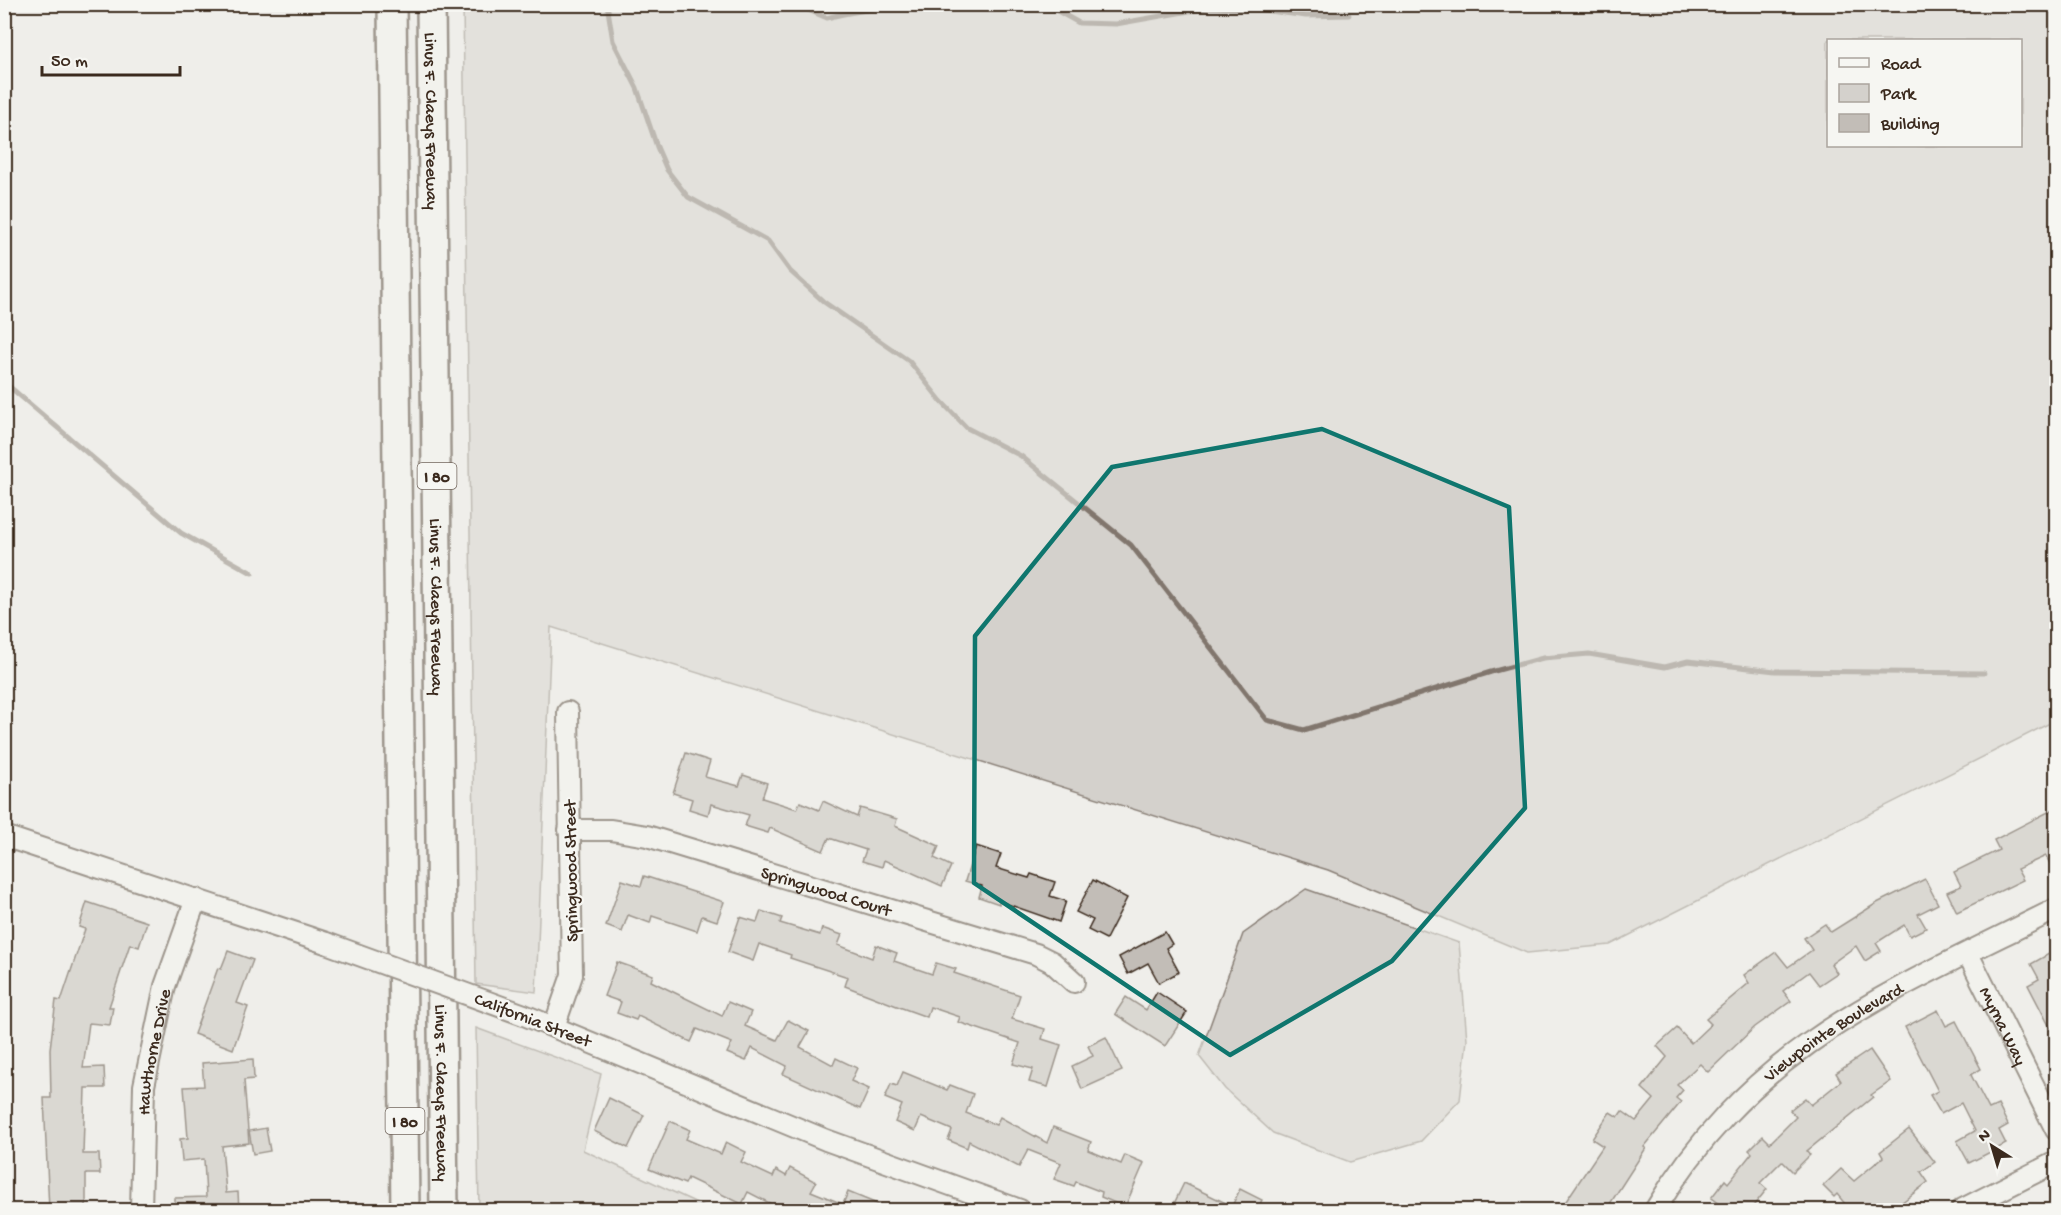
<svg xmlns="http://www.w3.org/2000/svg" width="2061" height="1215" viewBox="0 0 2061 1215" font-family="'Gochi Hand',sans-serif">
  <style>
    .green { fill: #d4d1cc; stroke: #887e75; stroke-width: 1.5; fill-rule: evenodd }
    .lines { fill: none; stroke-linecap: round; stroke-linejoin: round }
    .stream { stroke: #81766d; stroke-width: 5 }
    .building { fill: #c2bdb7; stroke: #3b2a1e; stroke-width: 1.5 }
    .minor-casing { stroke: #3b2a1e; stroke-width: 24 }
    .highway-casing { stroke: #3b2a1e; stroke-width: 32 }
    .minor { stroke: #f6f6f2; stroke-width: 20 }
    .highway { stroke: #f6f6f2; stroke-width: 27 }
    .minor-bridge-casing { stroke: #3b2a1e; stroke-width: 24; stroke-linecap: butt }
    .minor-bridge { stroke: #f6f6f2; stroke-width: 20 }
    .marked { fill: none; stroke: #0f766e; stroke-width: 4.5; stroke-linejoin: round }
    .labels { text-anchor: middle; stroke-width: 4.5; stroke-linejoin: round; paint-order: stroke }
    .shield { fill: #f6f6f2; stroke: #73675e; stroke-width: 1.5 }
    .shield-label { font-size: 16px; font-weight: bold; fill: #3b2a1e }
    .street-label { font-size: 18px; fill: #3b2a1e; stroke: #f6f6f2 }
  </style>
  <rect width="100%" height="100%" fill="#efeeea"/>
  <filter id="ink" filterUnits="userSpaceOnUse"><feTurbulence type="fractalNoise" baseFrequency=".0167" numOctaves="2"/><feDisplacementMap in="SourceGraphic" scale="12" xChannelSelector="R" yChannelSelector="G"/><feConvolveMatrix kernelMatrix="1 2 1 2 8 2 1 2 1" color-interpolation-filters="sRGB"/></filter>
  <g filter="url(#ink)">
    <g class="green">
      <path d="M463 5H2056V720L1610 945 1527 953 1328 870 551 627 536 992 476 984ZM1828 40H2020V146H1828Z"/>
      <path d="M1306 889 1459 943 1467 1040 1460 1100 1421 1141 1350 1162 1273 1133 1225 1089 1199 1056 1243 934Z"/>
      <path d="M476 1028 601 1074 583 1150 712 1210H479Z"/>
    </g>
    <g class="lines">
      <g class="stream">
        <path d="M607 4 613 41 637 88 657 147 667 170 688 197 768 241 790 271 824 302 909 361 941 401 967 428 1021 456 1131 545 1267 720 1304 730 1491 672 1543 658 1589 654 1665 667 1688 661 1775 671 1984 673"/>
        <path d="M794 4 827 18C849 11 871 11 894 4"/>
        <path d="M1045 4 1079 23 1116 24 1212 7 1257 9 1306 16 1349 15"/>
        <path d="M4 382 181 533 252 573"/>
      </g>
    </g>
    <g class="building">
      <path d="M686 753 710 761 705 777 739 786 743 775 767 783 762 798 797 809 800 802 819 810 823 801 857 817 860 808 897 819 895 826 939 846 934 858 951 866 942 886 884 860 882 867 862 861 866 850 829 838 823 851 770 828 768 833 745 826 749 815 711 804 708 815 689 809 692 799 673 793Z"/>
      <path d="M2056 808V876L2046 856 2017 869 2023 880 1957 912 1947 892 1961 886 1954 872 1999 850 1994 840Z"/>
      <path d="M976 846 1001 854 996 868 1029 878 1031 874 1055 882 1050 896 1066 901 1059 922 999 901V904L979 897 982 886 965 881Z"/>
      <path d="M644 876 724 902 717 921 702 916 697 931 652 916 650 923 628 915 622 932 606 926 622 880 641 886Z"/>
      <path d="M1925 879 1938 904 1918 914 1926 928 1910 936 1904 925 1876 943 1881 951 1865 961 1856 946 1831 964 1837 973 1819 985 1809 972 1783 991 1791 1001 1755 1027 1708 1072 1700 1064 1677 1085 1683 1090 1676 1098 1681 1102 1644 1147 1646 1148 1606 1210H1560L1603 1146 1592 1139 1610 1112 1618 1117 1622 1111 1636 1121 1654 1099 1642 1088 1667 1057 1657 1046 1677 1028 1691 1043 1711 1024 1706 1019 1749 983 1744 975 1776 952 1788 967 1812 950 1804 938 1825 924 1831 932 1877 903Z"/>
      <path d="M1093 880 1127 898 1106 939 1088 930 1093 920 1076 912Z"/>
      <path d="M87 902 147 922 139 947 130 944 109 1007H113L110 1025 89 1023 83 1068 104 1067 105 1088H85L83 1154H99L100 1174H86V1207L49 1210 44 1098H51L50 1049 56 1000 61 1001 85 929 79 927Z"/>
      <path d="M761 911 782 918 780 923 820 935 822 928 842 935 838 945 872 958 876 945 897 953 894 961 932 974 936 963 956 969 954 973 1020 995 1012 1019 1045 1029 1042 1039 1061 1045 1048 1087 1029 1082 1033 1069 1013 1064 1020 1043 958 1022 960 1017 930 1007 927 1017 902 1008 845 986 848 977 790 958 791 955 759 944 753 961 728 952 740 917 757 922Z"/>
      <path d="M1165 932 1172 944 1166 948 1179 972 1159 983 1148 963 1128 974 1119 957Z"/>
      <path d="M2056 950V1039L2028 985 2039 979 2031 964Z"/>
      <path d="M228 951 253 960 237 1003 248 1007 233 1049 194 1034 218 968 221 969Z"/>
      <path d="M617 962 653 975 651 981 722 1016 728 1002 751 1012 745 1026 777 1040 788 1020 809 1031 800 1047 833 1065 836 1058 857 1068 851 1081 869 1089 860 1109 783 1074 787 1066 752 1048 746 1061 727 1053 732 1043 697 1029 691 1042 638 1016 636 1020 617 1013 621 1002 604 996Z"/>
      <path d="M1157 992 1187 1012 1165 1046 1115 1014 1126 997 1146 1010Z"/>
      <path d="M1938 1010 1946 1026 1956 1021 1981 1069 1971 1075 1989 1109 1998 1105 2008 1125 1999 1130 2006 1144 1969 1163 1957 1141 1975 1131 1961 1103 1941 1114 1930 1095 1938 1091 1905 1027Z"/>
      <path d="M1106 1037 1122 1071 1082 1089 1072 1066 1093 1056 1088 1046Z"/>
      <path d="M1870 1050 1891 1081 1871 1095 1873 1097 1807 1151 1810 1155 1793 1172 1782 1161 1760 1183 1767 1189 1750 1210H1727L1711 1198 1725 1180 1728 1183 1752 1153 1749 1150 1763 1136 1770 1143 1796 1117 1790 1110 1805 1098 1811 1105 1841 1081 1836 1073Z"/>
      <path d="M253 1059 254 1079 244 1080 249 1143 222 1146 226 1193 238 1192 239 1210H175V1198L206 1197 204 1159 182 1161 180 1139 188 1138 184 1087 204 1086 202 1063Z"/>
      <path d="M903 1072 947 1090 950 1085 973 1094 966 1113 996 1125 1000 1117 1047 1143 1053 1127 1091 1142 1088 1150 1121 1164 1125 1155 1144 1163 1125 1207 1101 1197 1102 1192 1076 1182 1074 1186 1054 1179 1061 1163 1028 1150 1019 1167 969 1141 967 1148 948 1140 952 1130 921 1117 915 1131 895 1122 902 1105 885 1098 891 1084 897 1086Z"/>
      <path d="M609 1098 644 1115 628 1148 594 1131Z"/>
      <path d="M670 1121 690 1130 686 1139 721 1154 726 1142 746 1152 741 1162 773 1177 776 1170 786 1176 790 1168 816 1182 811 1191 843 1204 848 1192 892 1210H783L748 1192 742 1204 688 1178 685 1184 649 1169Z"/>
      <path d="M266 1128 270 1151 253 1154 249 1131Z"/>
      <path d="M1909 1129 1935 1162 1921 1172 1928 1182 1892 1210H1850L1837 1194 1834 1197 1823 1186 1841 1169 1854 1181 1883 1157 1880 1152Z"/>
      <path d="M1184 1183 1232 1206 1240 1189 1262 1200 1257 1210H1171Z"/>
    </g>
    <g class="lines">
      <defs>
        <g id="minor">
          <path id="s1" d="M569 830H611L647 836 1036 954 1052 962 1074 982"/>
          <path d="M4 836 326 943"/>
          <path id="s2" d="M1968 954 2056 1130"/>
          <path d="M524 1015 826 1140 1020 1210"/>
          <path d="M554 1027 572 975 568 712"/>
          <path id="s3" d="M141 1210 144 1086 165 986 196 899"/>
          <path id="s4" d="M1655 1210C1754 1044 1893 991 2056 909"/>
          <path d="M1961 1210 2056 1162"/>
        </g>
        <g id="highway">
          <path d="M392 4 405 1210"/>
          <path id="s5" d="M431 4 444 1210"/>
        </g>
      </defs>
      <use href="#minor" class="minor-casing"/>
      <use href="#highway" class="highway-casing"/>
      <use href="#minor" class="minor"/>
      <use href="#highway" class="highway"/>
      <defs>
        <path id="minor-bridge" d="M326 943 524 1015"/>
      </defs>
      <use href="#minor-bridge" class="minor-bridge-casing"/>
      <use href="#minor-bridge" class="minor-bridge"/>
    </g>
  </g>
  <path d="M0 0H2061V1215H0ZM1322 429 1509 507 1525 808 1392 961 1230 1055 974 883 975 636 1112 467Z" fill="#efeeea" fill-opacity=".55" fill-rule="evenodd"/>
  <path class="marked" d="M1322 429 1509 507 1525 808 1392 961 1230 1055 974 883 975 636 1112 467Z"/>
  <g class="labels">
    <g class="shield">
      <rect x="417.5" y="463" width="39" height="26" rx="4.5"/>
      <rect x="385.5" y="1108" width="39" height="26" rx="4.5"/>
    </g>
    <g class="shield-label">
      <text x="437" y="482">I 80</text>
      <text x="405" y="1127">I 80</text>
    </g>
    <g class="street-label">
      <text dy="6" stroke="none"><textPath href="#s5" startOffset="117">Linus F. Claeys Freeway</textPath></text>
      <text dy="6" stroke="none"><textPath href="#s5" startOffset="603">Linus F. Claeys Freeway</textPath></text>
      <text transform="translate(570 871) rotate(-91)" y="6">Springwood Street</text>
      <text dy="6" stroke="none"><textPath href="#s1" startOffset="266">Springwood Court</textPath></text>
      <text transform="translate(533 1019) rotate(21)" y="6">California Street</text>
      <text dy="6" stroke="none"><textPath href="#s2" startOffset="80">Myrna Way</textPath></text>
      <text dy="6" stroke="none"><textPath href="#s4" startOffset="255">Viewpointe Boulevard</textPath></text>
      <text dy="6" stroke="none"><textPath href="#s3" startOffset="159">Hawthorne Drive</textPath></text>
      <text dy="6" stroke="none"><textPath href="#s5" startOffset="1089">Linus F. Claeys Freeway</textPath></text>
    </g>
  </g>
  <rect width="2061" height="1215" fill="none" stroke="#f6f6f2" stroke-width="24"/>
  <rect x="12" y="12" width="2037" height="1191" fill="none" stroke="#3b2a1e" stroke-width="2" filter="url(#ink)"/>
  <rect x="1827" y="39" width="195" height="108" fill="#f6f6f2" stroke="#aba49d" stroke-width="1.5"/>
  <rect x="1839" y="58" width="30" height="9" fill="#f6f6f2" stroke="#aba49d" stroke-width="1.5"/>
  <text x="1881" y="69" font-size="18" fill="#3b2a1e">Road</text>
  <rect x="1839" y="84" width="30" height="18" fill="#d4d1cc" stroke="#aba49d" stroke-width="1.5"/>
  <text x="1881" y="99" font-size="18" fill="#3b2a1e">Park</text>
  <rect x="1839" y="114" width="30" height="18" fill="#c2bdb7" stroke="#aba49d" stroke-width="1.5"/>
  <text x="1881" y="129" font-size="18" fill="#3b2a1e">Building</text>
  <g transform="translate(1992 1146) rotate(323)" stroke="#f6f6f2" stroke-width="4.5" paint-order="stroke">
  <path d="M0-4.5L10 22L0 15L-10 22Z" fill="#3b2a1e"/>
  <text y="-9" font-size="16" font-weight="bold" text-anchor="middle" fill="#3b2a1e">N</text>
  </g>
  <path d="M42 66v9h138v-9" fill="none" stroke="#3b2a1e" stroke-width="3"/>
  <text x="51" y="66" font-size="18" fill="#3b2a1e" stroke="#f6f6f2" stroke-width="4.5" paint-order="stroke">50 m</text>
</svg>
